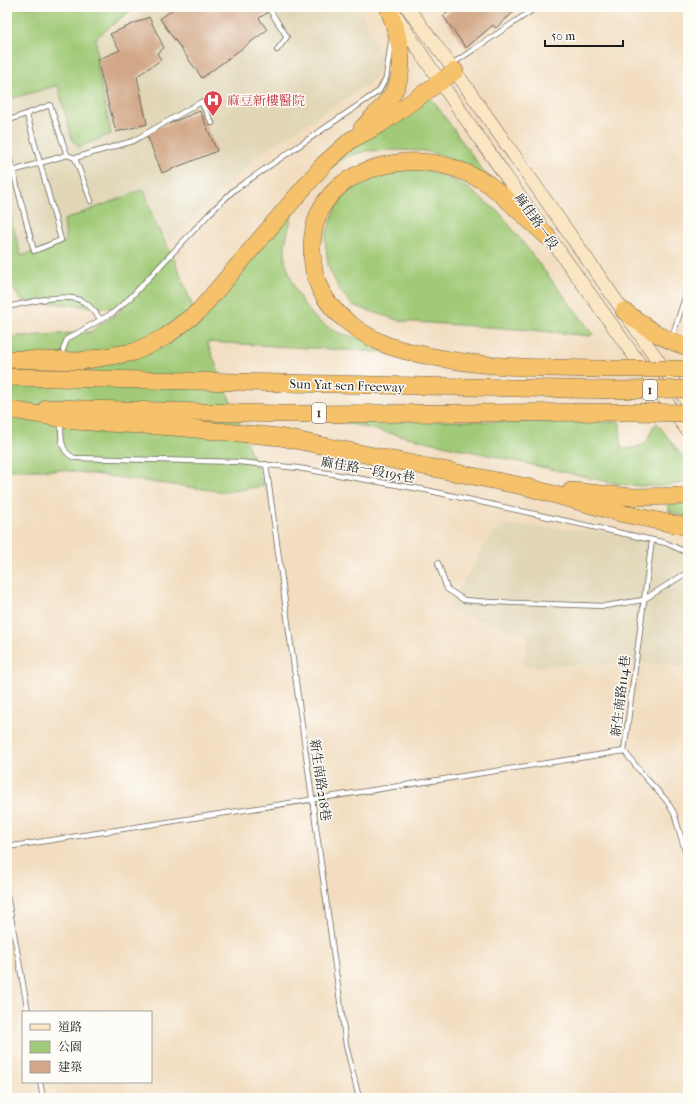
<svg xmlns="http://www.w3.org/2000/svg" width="695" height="1105" viewBox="0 0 695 1105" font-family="'IM FELL French Canon','Noto Serif TC',serif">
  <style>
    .built { fill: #e1d7b7 }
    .green { fill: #a0ca77; stroke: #5e734a }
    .building { fill: #d2a787 }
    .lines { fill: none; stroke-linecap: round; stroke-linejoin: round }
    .lane-casing { stroke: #676055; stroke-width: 6 }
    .secondary-casing { stroke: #676055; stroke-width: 14 }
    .highway-casing { stroke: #676055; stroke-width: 18 }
    .lane { stroke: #fff; stroke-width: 4.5 }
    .secondary { stroke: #fbe6c4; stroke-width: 13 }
    .highway { stroke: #f5c16b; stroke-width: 17 }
    .highway-bridge-casing { stroke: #676055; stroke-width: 18; stroke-linecap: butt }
    .highway-bridge { stroke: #f5c16b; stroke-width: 17 }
    .labels { text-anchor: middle; stroke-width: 3; stroke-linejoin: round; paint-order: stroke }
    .shield { fill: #fdfcf7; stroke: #605f5e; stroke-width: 1 }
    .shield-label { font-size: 12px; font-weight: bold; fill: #1c1c1c }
    .health-label { font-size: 13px; fill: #be3a42; stroke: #fdfcf7; text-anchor: start }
    .street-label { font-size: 13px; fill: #1c1c1c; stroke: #fdfcf7 }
  </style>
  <rect width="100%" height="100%" fill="#fdfcf7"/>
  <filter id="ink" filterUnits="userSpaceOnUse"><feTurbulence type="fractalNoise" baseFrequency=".025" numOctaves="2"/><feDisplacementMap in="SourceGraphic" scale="8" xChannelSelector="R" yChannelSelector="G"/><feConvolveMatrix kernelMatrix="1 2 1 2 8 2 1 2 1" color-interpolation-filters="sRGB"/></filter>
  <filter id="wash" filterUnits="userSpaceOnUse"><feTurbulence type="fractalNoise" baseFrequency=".012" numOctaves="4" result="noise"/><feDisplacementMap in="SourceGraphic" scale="16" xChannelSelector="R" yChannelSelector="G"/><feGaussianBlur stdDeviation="0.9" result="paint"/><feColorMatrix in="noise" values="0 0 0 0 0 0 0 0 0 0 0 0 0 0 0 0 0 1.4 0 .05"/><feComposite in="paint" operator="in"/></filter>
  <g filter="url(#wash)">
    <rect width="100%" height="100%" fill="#f2ddc0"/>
    <g class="built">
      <path d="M152 7H359L384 64 370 83 259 154 169 242 153 219 144 189 66 242 21 256 7 204V100L58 85 72 139 79 146 111 134 98 71 96 38Z"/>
      <path d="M499 524 637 534 688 555V668L634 662 523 667 528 635 446 610Z"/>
    </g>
    <g class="green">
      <path d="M7 7H135L96 38 98 71 111 134 79 147 72 139 58 85 7 100Z"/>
      <path d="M426 91 505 201 446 158 426 151 392 150 366 151 346 157 320 175 300 198 292 215 285 244V261L296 291 305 306 318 321 336 332 412 354 207 342 264 486 225 492 63 470H7V337L90 332 123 309 22 301 7 281V204L21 256 66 242 64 220 144 189 153 219 174 259 195 312 306 179Z"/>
      <path d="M411 166 437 173 468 188 500 213 593 334 590 336 531 330 400 321 352 305 340 291 328 266 325 238 336 206 353 184 377 170Z"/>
      <path d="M331 420 620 422 621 449 633 448 646 444 653 427 657 423 688 464V482C661 488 640 487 613 483Z"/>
      <path d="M688 496V518L669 511V504Z"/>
    </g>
    <g id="blocks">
      <g class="building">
        <path d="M176 7H262L267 13 259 18 267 30 202 78 160 19Z"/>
        <path d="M456 7H485L488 11 493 7H519L496 28 493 25 466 48 443 16Z"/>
        <path d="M149 17 164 48 157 53 161 60 137 76 147 124 116 132 97 60 120 50 110 34Z"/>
        <path d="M200 111 217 151 162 173 146 133Z"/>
      </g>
    </g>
  </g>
  <g filter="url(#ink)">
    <use href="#blocks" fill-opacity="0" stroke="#676055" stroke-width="1"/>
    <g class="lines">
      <defs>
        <g id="lane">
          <path d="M268 7 287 37 277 50"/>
          <path d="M452 64 537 7"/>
          <path d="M7 121 50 105 67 155 75 158 91 201"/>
          <path d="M7 151 13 171 67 155"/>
          <path d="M75 158 133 141 201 102 212 123"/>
          <path d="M13 171 34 251 61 240 27 115"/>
          <path d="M7 307C28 303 65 291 84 302 91 306 96 313 101 320"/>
          <path d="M672 337 688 289"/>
          <path d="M63 350 67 339 114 312 131 297 209 214 234 190 379 91 386 78 391 42"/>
          <path d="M61 426C61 439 61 453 75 458L239 462 298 468 426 490 666 543 688 553"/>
          <path d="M266 464 346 1045 359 1098"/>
          <path d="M652 540 624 751 644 776 666 800 674 813 688 861"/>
          <path d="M438 563 447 589 464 600 490 602 605 606 643 600 688 572"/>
          <path d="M7 847 624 751"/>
          <path d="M7 895 28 1012"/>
          <path d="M40 1082 43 1098"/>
        </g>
        <g id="secondary">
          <path d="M407 7 455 71 688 403"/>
          <path d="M395 14C488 156 590 292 688 432"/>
        </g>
        <g id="highway">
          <path d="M362 128C372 118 383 108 391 96 410 69 398 34 388 7"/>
          <path d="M547 236C528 220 510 201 491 186 484 180 473 176 464 172 443 163 420 160 397 163 348 170 312 197 312 249 312 266 315 282 324 296 336 316 360 333 382 343 399 351 420 354 439 358 492 368 545 368 599 369"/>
          <path d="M624 311C646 327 661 339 688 347"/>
          <path d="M7 359 80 361 134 352 165 337 199 311 324 164 351 140 382 123 455 71"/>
          <path d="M7 377 613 390"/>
          <path d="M47 408 282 414 632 412"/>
          <path d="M7 409 74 421 174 427 280 437 527 487 624 514 688 527"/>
          <path d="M571 491 632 497 688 496"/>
        </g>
      </defs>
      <use href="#lane" class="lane-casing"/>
      <use href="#secondary" class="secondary-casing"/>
      <use href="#highway" class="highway-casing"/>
      <use href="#lane" class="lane"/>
      <use href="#secondary" class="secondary"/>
      <use href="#highway" class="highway"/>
      <defs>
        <g id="highway-bridge">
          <path d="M599 369H688"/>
          <path d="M613 390 688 389"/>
          <path d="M632 412 688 413"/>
        </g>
      </defs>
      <use href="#highway-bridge" class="highway-bridge-casing"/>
      <use href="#highway-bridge" class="highway-bridge"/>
    </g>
  </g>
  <defs>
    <symbol id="hospital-pin" viewBox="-11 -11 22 30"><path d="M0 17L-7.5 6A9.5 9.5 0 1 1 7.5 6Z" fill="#e0444e" stroke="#fdfcf7"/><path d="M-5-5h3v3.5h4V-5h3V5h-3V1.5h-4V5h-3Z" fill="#fff"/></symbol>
  </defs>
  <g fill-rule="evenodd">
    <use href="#hospital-pin" x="202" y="89" width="22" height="30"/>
  </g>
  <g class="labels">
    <g class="shield">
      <rect x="643" y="380" width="14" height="20" rx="3"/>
      <rect x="312" y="403" width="14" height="20" rx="3"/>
    </g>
    <g class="shield-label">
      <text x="650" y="394">1</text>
      <text x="319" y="417">1</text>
    </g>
    <g class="health-label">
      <text x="227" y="105">麻豆新樓醫院</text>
    </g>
    <g class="street-label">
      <text transform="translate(537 221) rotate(55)" y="5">麻佳路一段</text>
      <text transform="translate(347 385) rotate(2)" y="5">Sun Yat-sen Freeway</text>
      <text transform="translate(368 469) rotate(10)" y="5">麻佳路一段195巷</text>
      <text transform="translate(620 696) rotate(-83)" y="5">新生南路114巷</text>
      <text transform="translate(321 780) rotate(82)" y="5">新生南路218巷</text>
    </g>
  </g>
  <rect width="695" height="1105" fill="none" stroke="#fdfcf7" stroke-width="24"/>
  <rect x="22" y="1011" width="130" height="72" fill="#fdfcf7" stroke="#a3a29f"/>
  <rect x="30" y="1024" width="20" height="6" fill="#fbe6c4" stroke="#a3a29f"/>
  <text x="58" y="1031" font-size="12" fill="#1c1c1c">道路</text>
  <rect x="30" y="1041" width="20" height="12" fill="#a0ca77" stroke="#a3a29f"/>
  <text x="58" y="1051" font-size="12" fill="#1c1c1c">公園</text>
  <rect x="30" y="1061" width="20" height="12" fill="#d2a787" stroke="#a3a29f"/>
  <text x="58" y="1071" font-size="12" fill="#1c1c1c">建築</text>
  <path d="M545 40v6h78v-6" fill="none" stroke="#1c1c1c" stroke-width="2"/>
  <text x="551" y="40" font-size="12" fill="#1c1c1c" stroke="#fdfcf7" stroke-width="3" paint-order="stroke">50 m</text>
</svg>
